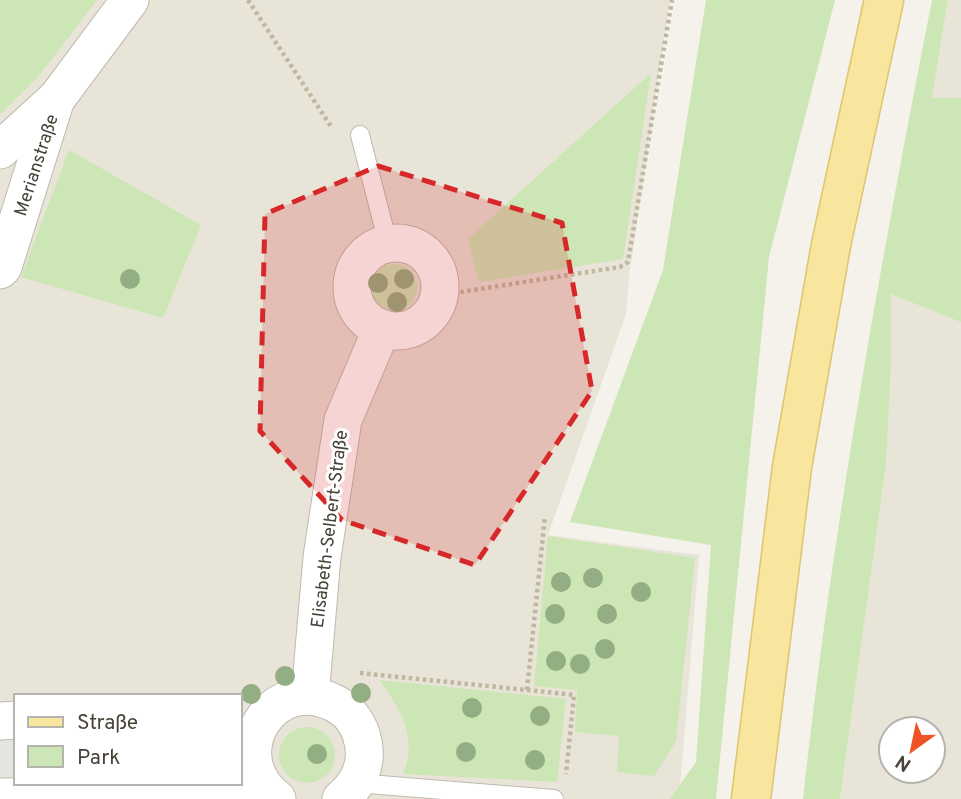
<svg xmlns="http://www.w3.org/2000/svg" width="961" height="799" viewBox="0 0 961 799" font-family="Overpass,sans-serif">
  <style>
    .residential { fill: #e8e4d8; fill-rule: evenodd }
    .green { fill: #cce6b5 }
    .parking { fill: #e6e4e1 }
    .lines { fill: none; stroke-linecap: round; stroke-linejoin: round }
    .service-casing { stroke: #bfbaad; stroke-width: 20 }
    .minor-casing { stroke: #bfbaad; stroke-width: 39 }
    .primary-casing { stroke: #dec46e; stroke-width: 41 }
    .path { stroke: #c0b79f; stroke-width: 4.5; stroke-dasharray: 3.5 3.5; stroke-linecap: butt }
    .service { stroke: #fff; stroke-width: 18 }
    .minor { stroke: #fff; stroke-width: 37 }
    .primary { stroke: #f9e69e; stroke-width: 38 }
    .tree { fill: #93ae83 }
    .marked { fill: #d62828; fill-opacity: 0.2; stroke: #d62828; stroke-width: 5; stroke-dasharray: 14 9; stroke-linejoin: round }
    .labels { text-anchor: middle; stroke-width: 6; stroke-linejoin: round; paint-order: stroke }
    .street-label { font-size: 18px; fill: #484338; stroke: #fff }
  </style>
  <rect width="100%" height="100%" fill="#f4f2ea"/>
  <g class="residential">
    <path d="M0 0H670L629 276 626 314 548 535 699 555 679 799H0ZM16 696H240V783H16Z"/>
    <path d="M948 0H961V799H840L886 464 891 365V293L932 98ZM891 729H933V771H891Z"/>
  </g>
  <g class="green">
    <path d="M0 0H97L38 77 0 115Z"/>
    <path d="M706 0H835L769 257 716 799H670L696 762 711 545 570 522 663 270Z"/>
    <path d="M932 0H948L932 98H961V322L891 294V365L886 464 840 799H803C832 531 880 265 932 0Z"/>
    <path d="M651 73 623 259 479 282 468 239Z"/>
    <path d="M69 150 201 225 163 318 21 277Z"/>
    <circle cx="394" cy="287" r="23"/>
    <path d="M548 536 695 558 676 741 654 776 617 772 619 736 575 732 577 690 534 686Z"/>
    <path d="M379 680 566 699 557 782 403 774C418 738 401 709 379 680Z"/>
    <circle cx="307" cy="755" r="28"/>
  </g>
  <path class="parking" d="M0 727H16V783L0 788Z"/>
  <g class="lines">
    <defs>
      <g id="service">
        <path d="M360 135 384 228 390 243"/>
        <path d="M356 783 554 799"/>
      </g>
      <g id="minor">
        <path d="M0 150 57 98 130 0"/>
        <circle cx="396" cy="287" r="44"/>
        <path d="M0 270 3 267 55 102"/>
        <path d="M310 696 322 557 343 420 382 328"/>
        <path d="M0 721 16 720"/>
        <path d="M0 797 267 792"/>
        <path d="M277 799C220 755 273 670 336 704 351 712 360 726 363 742 368 765 358 785 341 799"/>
      </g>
      <path id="primary" d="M751 799 792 467 831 245 884 0"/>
    </defs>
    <use href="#service" class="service-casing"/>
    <use href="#minor" class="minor-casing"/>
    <use href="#primary" class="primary-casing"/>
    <g class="path">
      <path d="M248 0 332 128"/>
      <path d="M440 289 454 293 620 267 628 262 672 0"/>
      <path d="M360 673 527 690 545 516"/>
      <path d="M527 690 574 695 566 774"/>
    </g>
    <use href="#service" class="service"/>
    <use href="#minor" class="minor"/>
    <use href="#primary" class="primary"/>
  </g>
  <g class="tree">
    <circle cx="130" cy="279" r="10"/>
    <circle cx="404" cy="279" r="10"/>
    <circle cx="378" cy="283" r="10"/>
    <circle cx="397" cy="302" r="10"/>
    <circle cx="593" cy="578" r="10"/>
    <circle cx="561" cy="582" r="10"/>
    <circle cx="641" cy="592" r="10"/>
    <circle cx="555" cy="614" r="10"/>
    <circle cx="607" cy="614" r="10"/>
    <circle cx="605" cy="649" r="10"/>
    <circle cx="556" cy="661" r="10"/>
    <circle cx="580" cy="664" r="10"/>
    <circle cx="285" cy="676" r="10"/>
    <circle cx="361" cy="693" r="10"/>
    <circle cx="251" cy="694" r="10"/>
    <circle cx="472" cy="708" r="10"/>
    <circle cx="540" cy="716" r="10"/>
    <circle cx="466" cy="752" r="10"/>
    <circle cx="317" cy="754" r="10"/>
    <circle cx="535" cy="760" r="10"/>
  </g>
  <path class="marked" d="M378 166 562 223 592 391 475 565 342 520 260 431 265 214Z"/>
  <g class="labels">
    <g class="street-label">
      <text transform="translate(36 165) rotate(-72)" y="6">Merianstraße</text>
      <text transform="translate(329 529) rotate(-83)" y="6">Elisabeth-Selbert-Straße</text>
    </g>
  </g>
  <rect x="14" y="694" width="228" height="91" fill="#ffffff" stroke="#b6b4af" stroke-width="2"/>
  <rect x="28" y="717" width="35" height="10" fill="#f9e69e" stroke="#b6b4af" stroke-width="2"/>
  <text x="77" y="729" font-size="21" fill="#484338">Straße</text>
  <rect x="28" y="746" width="35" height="21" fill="#cce6b5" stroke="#b6b4af" stroke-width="2"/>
  <text x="77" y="764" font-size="21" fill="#484338">Park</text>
  <g transform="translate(912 750) rotate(213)"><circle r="33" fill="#ffffff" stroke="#b6b4af" stroke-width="2"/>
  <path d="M0-5L12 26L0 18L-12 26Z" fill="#ef5326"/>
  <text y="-10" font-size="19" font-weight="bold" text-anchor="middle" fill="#484338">N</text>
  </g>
</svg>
